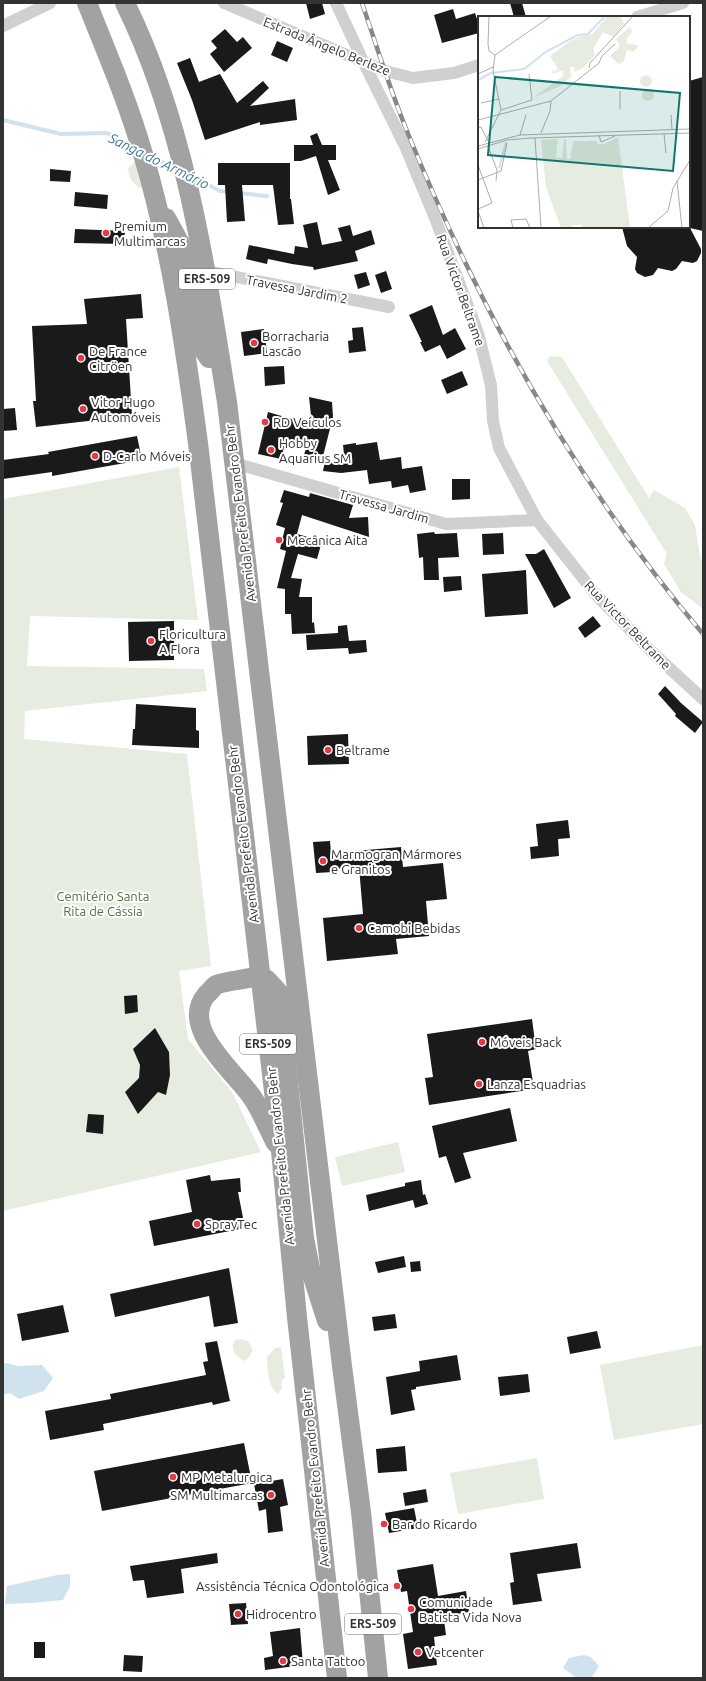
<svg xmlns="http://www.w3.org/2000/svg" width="706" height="1681" viewBox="0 0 706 1681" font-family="Ubuntu,sans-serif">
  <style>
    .green { fill: #e6ecdf }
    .water { fill: #cfe2ee }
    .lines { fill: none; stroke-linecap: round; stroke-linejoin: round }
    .stream { stroke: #cfe2ee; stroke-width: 4 }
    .building { fill: #1a1a1a }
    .minor { stroke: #d0d0d0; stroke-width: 12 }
    .trunk { stroke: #a2a2a2; stroke-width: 20 }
    .rail-casing { stroke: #888; stroke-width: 4.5 }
    .rail { stroke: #fff; stroke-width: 3; stroke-dasharray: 9; stroke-linecap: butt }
    .poi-dot { fill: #e63946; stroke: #fff; stroke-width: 1.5 }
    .labels { text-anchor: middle; stroke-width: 4; stroke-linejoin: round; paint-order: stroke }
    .shield { fill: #fff; stroke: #707070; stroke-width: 1 }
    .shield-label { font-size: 12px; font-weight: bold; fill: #333 }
    .street-label { font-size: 13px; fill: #333; stroke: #fff }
    .poi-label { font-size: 13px; fill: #333; stroke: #fff; text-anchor: start }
    .park-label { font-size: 13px; fill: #56703f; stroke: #fff }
    .water-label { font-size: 14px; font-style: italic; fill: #3f7597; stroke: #fff }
    .inset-river { fill: none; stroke: #cfe2ee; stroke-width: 2 }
    .inset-road { fill: none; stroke: #adadad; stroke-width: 1 }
    .view { fill: #0f766e; fill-opacity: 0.15; stroke: #0f766e; stroke-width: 2 }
    .inset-edge { fill: none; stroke: #333; stroke-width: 2 }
  </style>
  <rect width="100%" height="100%" fill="#fff"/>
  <g class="green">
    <path d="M136 161 144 187 139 188C131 182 129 177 128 168Z"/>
    <path d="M550 356 562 357 649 498 654 490 685 508 695 525 700 557 703 561V609L681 592 664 564 667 554 547 361Z"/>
    <path d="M179 467 198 620 30 616 27 666 204 669 207 691 25 711 24 739 187 754 211 966 179 971 188 1039 232 1092 261 1152 3 1211V499Z"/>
    <path d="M398 1142 405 1172 342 1186 335 1157Z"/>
    <path d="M240 1339 248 1341 253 1350 250 1356 245 1361C236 1357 229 1349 235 1340Z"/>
    <path d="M703 1345V1424L614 1440 600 1365Z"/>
    <path d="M281 1347 285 1378 281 1381 282 1388 278 1394C267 1385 268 1370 267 1357L275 1348Z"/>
    <path d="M537 1458 544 1499 458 1514 450 1473Z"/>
  </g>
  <g class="water">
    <path d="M7 1363 18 1366 42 1365 53 1378 44 1391 19 1399 10 1393 3 1395V1364Z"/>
    <path d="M70 1574V1586L63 1600 31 1603 5 1604 7 1586 57 1575Z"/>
    <path d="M584 1655 591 1657 599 1666 592 1677 577 1678 563 1668 569 1658Z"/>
  </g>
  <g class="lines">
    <g class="stream">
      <path d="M3 120 61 134 107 133 134 147"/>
      <path d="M150 156 176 169"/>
      <path d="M193 177 220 191 231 192"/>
      <path d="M238 193 267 196"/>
    </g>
  </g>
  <g class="building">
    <path d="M306 3H322L325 14 310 19Z"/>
    <path d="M510 3H522L526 17H514Z"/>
    <path d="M453 9 456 19 475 13 479 25V33L442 43 434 15Z"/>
    <path d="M225 29 237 42 243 37 252 48 224 72 210 54 217 48 211 41Z"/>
    <path d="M277 41 293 48 287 62 271 55Z"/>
    <path d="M190 58 199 82 220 74 237 103 263 81 269 88 250 106 295 99 297 120 260 125V122L205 140 192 100 177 63Z"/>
    <path d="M703 77V231L690 228 701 249V253L697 261 693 263 682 261 676 269 672 271 658 268 653 275 645 277 637 273 635 269 637 257 627 246 622 227H689V81Z"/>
    <path d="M317 133 322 145H336V160H328L340 190 328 195 316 156 301 161H294V145H313L310 136Z"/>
    <path d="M218 163H290V199H291L294 224 278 225 273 185H242L245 221 227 222 225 185H218Z"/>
    <path d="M50 169 71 171 70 182 50 181Z"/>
    <path d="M75 192 108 195 107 209 74 206Z"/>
    <path d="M317 222 322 245 342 241 338 228 350 225 353 236 371 230 375 244 355 251 358 261 314 270 313 267 292 264 268 259 267 264 246 259 249 245 294 254 295 246 308 248 303 225Z"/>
    <path d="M75 229 125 231 124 244 74 243Z"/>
    <path d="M386 271 392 289 381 293 375 275Z"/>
    <path d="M366 272 370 285 358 289 354 275Z"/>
    <path d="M141 294 143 318 126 319 132 416 36 427 33 401H36L32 326 87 324 84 299Z"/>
    <path d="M432 305 443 335 455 328 466 349 447 359 440 345 425 352 420 342H422L409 315Z"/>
    <path d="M363 327 366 351 349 353 348 341 353 340 352 328Z"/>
    <path d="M264 329 267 353 244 356 241 332Z"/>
    <path d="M284 366 285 384 265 386 264 367Z"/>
    <path d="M462 371 468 385 447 394 441 380Z"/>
    <path d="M309 397 332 402 333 417 322 460 304 455 307 445 286 439 281 459 258 454 268 412 312 425Z"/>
    <path d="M15 408 17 430 3 431V409Z"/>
    <path d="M137 436 142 460 52 476V472L3 479V460L49 454 48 452Z"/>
    <path d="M377 442 380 460 401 457 402 469 422 466 426 490 410 493 408 485 392 488 391 481 369 484 367 470 341 473 323 471 325 461 345 463 343 445 356 443V445Z"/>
    <path d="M452 479H470V499L452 500Z"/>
    <path d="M284 490 309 497 310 493 353 505 349 518 368 517 369 537 302 515 297 534 322 541 317 559 298 554 291 578 302 579 299 597H312V623L314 622 315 633 292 634 291 614H285V589L277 588 286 551 280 549 285 528 276 525 283 503 280 502Z"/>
    <path d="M434 532 435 534 457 533 459 557 438 558 439 580H424L423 557 419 558 417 534Z"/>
    <path d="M503 533 504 554 483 555 482 534Z"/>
    <path d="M544 549 571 598 554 608 525 554H536Z"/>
    <path d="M526 570 528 614 485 617 482 574Z"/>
    <path d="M461 576 462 590 444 592 443 577Z"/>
    <path d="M593 616 601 626 585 638 578 628Z"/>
    <path d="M174 621V660L129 661 128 622Z"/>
    <path d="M347 625 349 641 366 640 367 652 349 654 348 648 307 650 306 635 338 633V626Z"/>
    <path d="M665 686 681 703 703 722 695 733 675 716 676 714 658 694Z"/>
    <path d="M136 704 196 708V730L199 731V748L132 745 133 729H135Z"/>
    <path d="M348 734 349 764 308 765 307 736Z"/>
    <path d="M568 820 570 838 558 839 559 856 531 859 530 847 538 846 536 824Z"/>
    <path d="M330 841 331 853 401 847 403 867 443 863 447 899 426 901 429 936 396 939 398 954 327 961 323 918 363 914 359 867 333 869V872L316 873 313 842Z"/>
    <path d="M137 995 138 1012 125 1014 124 996Z"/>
    <path d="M532 1019 536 1049 528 1051 534 1089 429 1105 425 1078 433 1077 427 1034Z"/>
    <path d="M155 1028 169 1052 170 1075 166 1095 158 1092 138 1114 125 1092 139 1078 140 1065 133 1049Z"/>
    <path d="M510 1108 517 1141 463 1153 471 1178 455 1183 446 1156 439 1158 432 1126Z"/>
    <path d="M88 1114 104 1115 103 1134 86 1132Z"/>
    <path d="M210 1175 211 1181 240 1178 241 1192H238L245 1228 154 1246 149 1221 192 1212 186 1180Z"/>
    <path d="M421 1180 423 1195 425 1194 428 1204 415 1208 413 1200 369 1211 366 1195 405 1186V1183Z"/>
    <path d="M404 1256 406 1267 378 1273 375 1262Z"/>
    <path d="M420 1261 421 1271 411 1272 410 1262Z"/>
    <path d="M229 1268 238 1323 214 1327 209 1296 115 1317 110 1294Z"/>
    <path d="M63 1305 69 1332 22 1341 17 1314Z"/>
    <path d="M395 1314 397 1328 374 1331 372 1317Z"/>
    <path d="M597 1331 601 1348 570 1354 567 1337Z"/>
    <path d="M217 1341 230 1401 213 1405 212 1402 103 1424 104 1430 50 1440 45 1411 111 1399 110 1394 206 1375 203 1362 208 1361 205 1343Z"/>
    <path d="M457 1355 461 1380 416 1387V1389L411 1390 415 1410 391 1415 386 1377 420 1371 419 1361Z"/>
    <path d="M528 1374 530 1392 500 1396 498 1377Z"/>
    <path d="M244 1443 252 1483 102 1511 94 1471Z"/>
    <path d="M405 1446 407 1471 378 1473 376 1449Z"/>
    <path d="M283 1479 288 1505 280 1507 283 1531 268 1533 266 1509 259 1511 254 1484Z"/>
    <path d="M426 1489 428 1502 405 1506 403 1493Z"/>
    <path d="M414 1508 418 1528 389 1533 385 1513Z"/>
    <path d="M577 1543 581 1568 537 1574 542 1601 513 1605 510 1583 514 1582 510 1553Z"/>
    <path d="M217 1553 218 1563 181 1569 184 1593 147 1598 144 1580 133 1581 130 1566Z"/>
    <path d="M433 1564 438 1596 466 1591 469 1612 451 1615V1619L444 1620 446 1635 434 1637 437 1665 408 1669 403 1634 413 1632 407 1591 401 1592 397 1570Z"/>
    <path d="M246 1603 248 1624 231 1625 229 1604Z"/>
    <path d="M300 1628 303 1665 265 1670 264 1658 273 1656 270 1632Z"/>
    <rect x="34" y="1642" width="11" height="16"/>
    <path d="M124 1655 143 1656 142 1672 123 1671Z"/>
  </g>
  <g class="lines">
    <g class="minor">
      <path d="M224 3 385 71 413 78 454 73 479 65"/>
      <path d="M336 3 363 61 405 146 435 218 478 333 491 385 493 421 499 448 537 520 597 596 654 654 703 699"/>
      <path d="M637 17 683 3"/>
      <path d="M3 26 50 3"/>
      <path d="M206 271 389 307"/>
      <path d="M234 463 446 524 537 520"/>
    </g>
    <g class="trunk">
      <path d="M87 3C107 53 128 102 143 154 171 248 185 346 198 443L281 1151 297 1317 337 1678"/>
      <path d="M125 3C186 127 205 266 227 402L342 1366 361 1512 378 1678"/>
      <path d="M166 218 184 251 203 349 209 358H220"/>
      <path d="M276 1143C268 1128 261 1110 252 1097 235 1072 178 1027 207 994 210 992 213 987 216 985 221 982 252 978 260 976L267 980 279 993 304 1238 310 1268 327 1321"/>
    </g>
    <defs>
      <path id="rail" d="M362 3C377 47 391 93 409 136 482 315 578 486 703 634"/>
    </defs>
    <use href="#rail" class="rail-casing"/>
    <use href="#rail" class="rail"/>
  </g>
  <g class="poi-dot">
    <circle cx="106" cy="233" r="4"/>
    <circle cx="254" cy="343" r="4"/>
    <circle cx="81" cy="358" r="4"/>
    <circle cx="83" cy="409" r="4"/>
    <circle cx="265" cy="422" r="4"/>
    <circle cx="271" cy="450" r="4"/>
    <circle cx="95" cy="456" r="4"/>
    <circle cx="279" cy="540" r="4"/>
    <circle cx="151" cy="641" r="4"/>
    <circle cx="328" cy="750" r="4"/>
    <circle cx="323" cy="861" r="4"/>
    <circle cx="359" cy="928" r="4"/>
    <circle cx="482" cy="1042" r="4"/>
    <circle cx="479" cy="1084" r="4"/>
    <circle cx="197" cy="1224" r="4"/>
    <circle cx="173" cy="1477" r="4"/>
    <circle cx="271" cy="1495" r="4"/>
    <circle cx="384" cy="1524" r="4"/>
    <circle cx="397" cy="1586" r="4"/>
    <circle cx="411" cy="1609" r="4"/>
    <circle cx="238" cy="1614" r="4"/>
    <circle cx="418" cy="1652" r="4"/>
    <circle cx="283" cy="1661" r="4"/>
  </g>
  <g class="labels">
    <g class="shield">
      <rect x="179" y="269" width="56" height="20" rx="3"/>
      <rect x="240" y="1034" width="56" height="20" rx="3"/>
      <rect x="345" y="1614" width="56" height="20" rx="3"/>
    </g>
    <g class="shield-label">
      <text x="207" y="283">ERS-509</text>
      <text x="268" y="1048">ERS-509</text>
      <text x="373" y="1628">ERS-509</text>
    </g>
    <g class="street-label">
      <text transform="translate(327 46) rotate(22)" y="5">Estrada Ângelo Berleze</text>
      <text transform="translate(297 289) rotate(11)" y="5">Travessa Jardim 2</text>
      <text transform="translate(461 290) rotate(70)" y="5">Rua Victor Beltrame</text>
      <text transform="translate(384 506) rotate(16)" y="5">Travessa Jardim</text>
      <text transform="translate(240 513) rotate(-97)" y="5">Avenida Prefeito Evandro Behr</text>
      <text transform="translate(628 625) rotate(46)" y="5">Rua Victor Beltrame</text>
      <text transform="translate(243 834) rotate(-97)" y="5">Avenida Prefeito Evandro Behr</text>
      <text transform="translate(280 1156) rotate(-96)" y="5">Avenida Prefeito Evandro Behr</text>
      <text transform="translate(315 1478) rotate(-96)" y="5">Avenida Prefeito Evandro Behr</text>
    </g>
    <g class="poi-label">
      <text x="114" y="231">Premium<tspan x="114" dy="15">Multimarcas</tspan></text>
      <text x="262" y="341">Borracharia<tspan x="262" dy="15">Lascão</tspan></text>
      <text x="89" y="356">De France<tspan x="89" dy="15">Citröen</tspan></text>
      <text x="91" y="407">Vitor Hugo<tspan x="91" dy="15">Automóveis</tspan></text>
      <text x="273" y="427">RD Veículos</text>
      <text x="279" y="448">Hobby<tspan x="279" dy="15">Aquarius SM</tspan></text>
      <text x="103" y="461">D-Carlo Móveis</text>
      <text x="287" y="545">Mecânica Aita</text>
      <text x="159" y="639">Floricultura<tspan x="159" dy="15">A Flora</tspan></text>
      <text x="336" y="755">Beltrame</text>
      <text x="331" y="859">Marmogran Mármores<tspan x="331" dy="15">e Granitos</tspan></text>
      <text x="367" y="933">Camobi Bebidas</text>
      <text x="490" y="1047">Móveis Back</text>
      <text x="487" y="1089">Lanza Esquadrias</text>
      <text x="205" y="1229">SprayTec</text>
      <text x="181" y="1482">MP Metalurgica</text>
      <text x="263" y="1500" text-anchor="end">SM Multimarcas</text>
      <text x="392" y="1529">Bar do Ricardo</text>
      <text x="389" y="1591" text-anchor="end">Assistência Técnica Odontológica</text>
      <text x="419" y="1607">Comunidade<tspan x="419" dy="15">Batista Vida Nova</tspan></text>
      <text x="246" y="1619">Hidrocentro</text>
      <text x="426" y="1657">Vetcenter</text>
      <text x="291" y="1666">Santa Tattoo</text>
    </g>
    <g class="park-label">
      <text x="103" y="901">Cemitério Santa<tspan x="103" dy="15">Rita de Cássia</tspan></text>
    </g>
    <g class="water-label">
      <text transform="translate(159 161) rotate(26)" y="5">Sanga do Armário</text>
    </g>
  </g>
  <g transform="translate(478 16)">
    <rect width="212" height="212" fill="#fff"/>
    <path d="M129 0H142L146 8 135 21 125 16 115 33 117 39 106 51 97 56 96 51H92L93 61 82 70 55 82 85 60V54L74 58 75 53 76 56 80 53 72 40 91 26 103 20 115 18ZM152 11 154 16 149 22V28L159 29 160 31 155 36 149 34 146 45 141 48 132 40 142 30 138 23ZM162 65a6 6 0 1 1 12 0a6 6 0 1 1-12 0ZM164 79a6 6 0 1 1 12 0a6 6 0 1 1-12 0ZM140 121 152 212H104V209H94V212H83L68 171 63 124 80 123 78 141 84 142 86 123H88L89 143H92L95 125H119V128H126Z" fill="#e6ecdf"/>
    <path class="inset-river" d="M0 64 13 57 46 53 69 35 100 19 110 18 127 0M21 152 28 126"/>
    <path class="inset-road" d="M11 0 10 28 11 35 17 39M212 12V40M111 52 112 47 155 0M0 58 15 51M3 87 21 83M142 93V75M23 94 54 84 51 58M193 99 194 113M0 104 73 85 121 47 124 40 137 28M0 112 3 111 10 125M63 117 72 95 73 85M186 118 188 137M42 119 48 99M121 119 123 126 137 120M57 122 63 212M7 126 23 94 15 55 17 39 73 0M0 130 42 119 212 113M10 130 19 154 18 165M0 133 29 124 53 122 212 117M0 149 14 187 0 193M0 164 23 155 29 127M199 165 204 212M0 195 6 212M35 212 33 204 48 203 52 212M170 212 190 195 195 172 212 144"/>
    <path class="view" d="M17 61 202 77 195 155 10 139Z"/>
    <rect width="212" height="212" class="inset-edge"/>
  </g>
  <rect width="706" height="1681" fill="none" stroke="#333333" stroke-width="8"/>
</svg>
